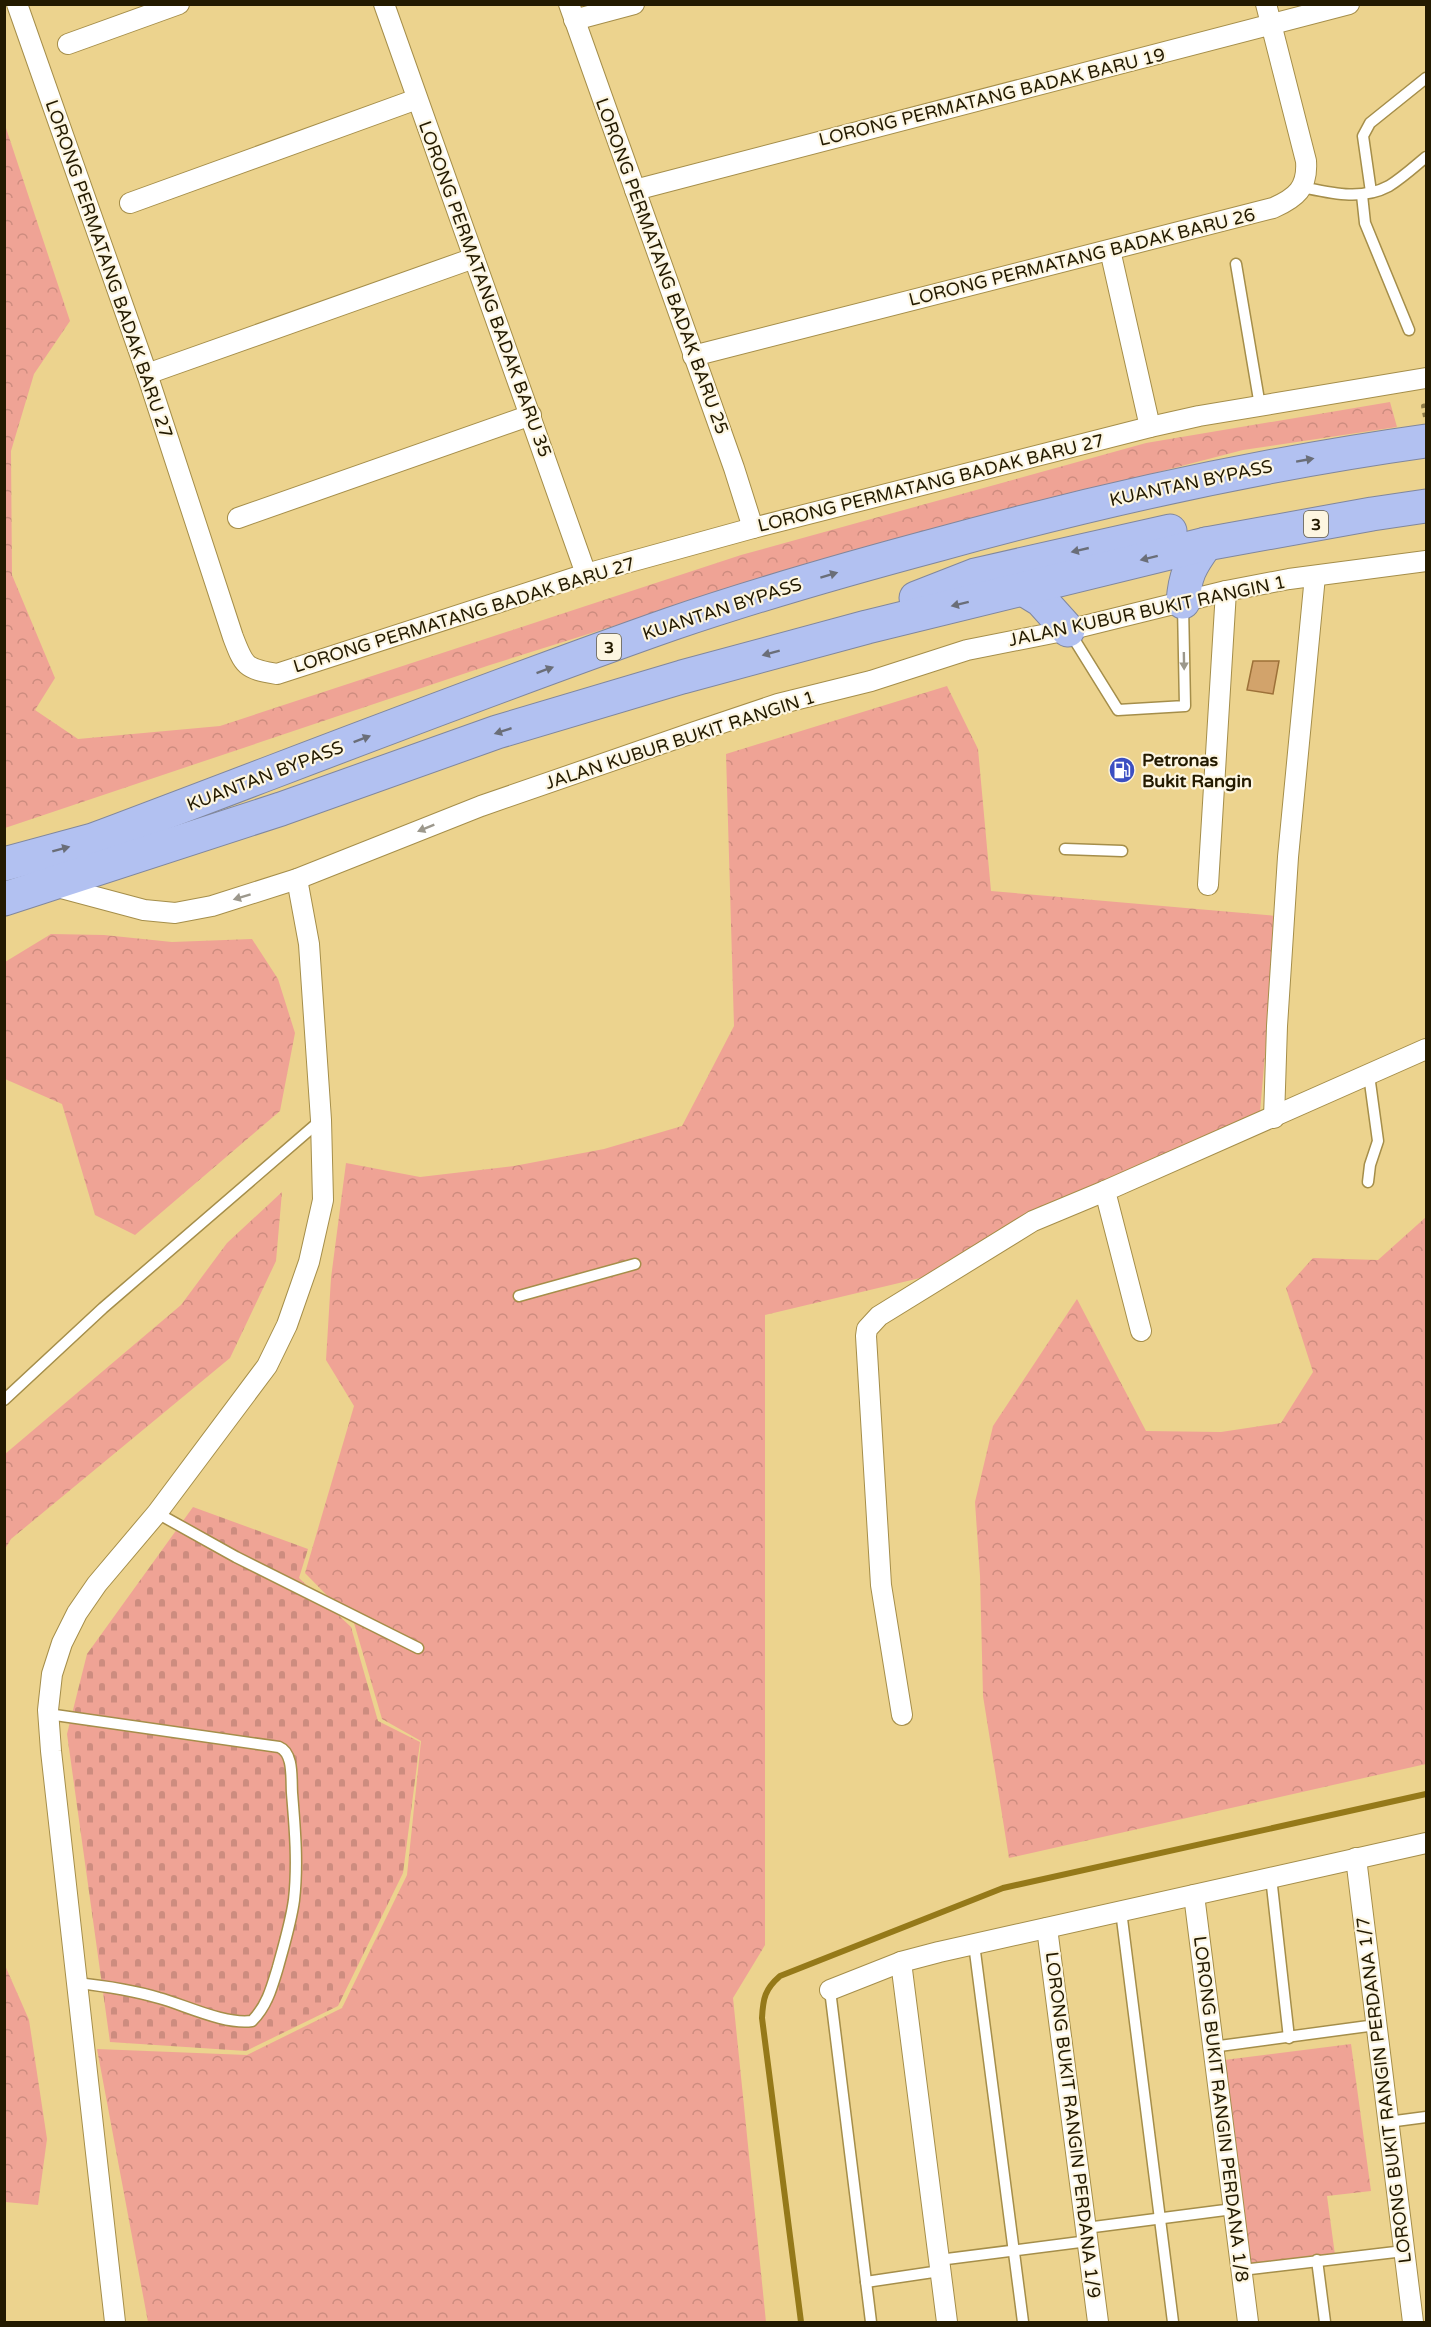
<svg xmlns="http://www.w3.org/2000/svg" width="1431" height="2327" viewBox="0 0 1431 2327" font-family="'Varela Round',sans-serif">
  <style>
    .forest { fill: url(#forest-crowns) }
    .cemetery { fill: url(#cemetery-stones) }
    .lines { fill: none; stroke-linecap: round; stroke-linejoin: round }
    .stream { stroke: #957919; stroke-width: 6 }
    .building { fill: #d2a36b; stroke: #9d7139; stroke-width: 1.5 }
    .lane-casing { stroke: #a58e4a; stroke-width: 13 }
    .street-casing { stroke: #a58e4a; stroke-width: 22 }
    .highway-casing { stroke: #80879d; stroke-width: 35 }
    .path { stroke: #92804e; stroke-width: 4; stroke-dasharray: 4.5 4.5; stroke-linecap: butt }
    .lane { stroke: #fff; stroke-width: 10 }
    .street { stroke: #fff; stroke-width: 20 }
    .highway { stroke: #b2c1f1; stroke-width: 33 }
    .oneway { fill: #6a6e78 }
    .oneway2 { fill: #9c988c }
    .labels { text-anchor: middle; stroke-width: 4.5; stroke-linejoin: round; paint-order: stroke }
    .shield { fill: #fdf6e1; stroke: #645c44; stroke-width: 1.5 }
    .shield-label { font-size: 16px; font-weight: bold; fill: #231a00 }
    .street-label { font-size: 18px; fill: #231a00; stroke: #fdf6e1 }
    .poi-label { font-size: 18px; font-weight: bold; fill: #231a00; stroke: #fdf6e1; text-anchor: start }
  </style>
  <defs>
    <pattern id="forest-crowns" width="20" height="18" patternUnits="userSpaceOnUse" patternTransform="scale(1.5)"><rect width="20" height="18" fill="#efa395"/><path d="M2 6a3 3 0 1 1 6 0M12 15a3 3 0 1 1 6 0" fill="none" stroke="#cd8c7f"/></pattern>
    <pattern id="cemetery-stones" width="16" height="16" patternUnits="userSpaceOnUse" patternTransform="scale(1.5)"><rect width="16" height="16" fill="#efa395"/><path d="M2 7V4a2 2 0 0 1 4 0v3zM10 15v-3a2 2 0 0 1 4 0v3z" fill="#cd8c7f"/></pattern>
  </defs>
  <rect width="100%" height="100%" fill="#ecd38e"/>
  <g class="forest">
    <path d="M4 122 70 321 34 374 11 451 12 575 55 678 35 710 78 739 220 726 741 555 1146 443 1390 402 1397 427 1243 450 843 554 490 665 5 828Z"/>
    <path d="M947 686 978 749 991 891 1277 916 1260 1112 1063 1207 962 1268 765 1315V1945L733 1998 766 2322H148L97 2049 247 2055 342 2008 407 1875 421 1741 382 1719 354 1623 305 1573 354 1406 326 1360 331 1278 346 1163 420 1177 514 1166 604 1149 682 1126 734 1026 726 754Z"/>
    <path d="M51 934 104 935 172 942 252 939 278 979 295 1033 280 1111 135 1235 95 1215 62 1104 5 1079V962Z"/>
    <path d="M282 1192 276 1261 230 1358 11 1539 5 1549V1454L181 1305 227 1243Z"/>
    <path d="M1426 1217V1764L1009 1858 983 1696 980 1576 975 1502 993 1426 1077 1299 1146 1431 1221 1432 1281 1423 1313 1372 1286 1288 1313 1258 1378 1260Z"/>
    <path d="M4 1963 29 2020 47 2139 38 2205 5 2202Z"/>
    <path d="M1351 2044 1371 2191 1327 2196 1335 2255 1251 2265 1224 2060Z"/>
  </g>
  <path class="cemetery" d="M193 1507 308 1549 299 1578 351 1627 378 1721 420 1742 403 1873 338 2006 246 2051 110 2042 67 1734 87 1654Z"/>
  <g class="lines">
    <path class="stream" d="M801 2322 762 2018C763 1998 765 1989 780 1976L1003 1888 1426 1794"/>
  </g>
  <path class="building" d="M1253 661H1279L1273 694 1247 690Z"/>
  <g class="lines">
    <defs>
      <g id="lane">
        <path d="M1302 187C1331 193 1361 201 1389 186 1402 178 1414 167 1426 157"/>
        <path d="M1371 192 1363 136 1370 123 1426 78"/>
        <path d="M1362 195 1365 223 1409 330"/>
        <path d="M1236 264 1260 406"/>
        <path d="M1069 631 1118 710 1185 706 1183 605"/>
        <path d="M1065 849 1122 851"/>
        <path d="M1368 1182 1370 1165 1378 1141 1369 1075"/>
        <path d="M519 1296 635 1264"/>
        <path d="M4 1400 103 1308 321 1120"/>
        <path d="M157 1513 236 1557 418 1648"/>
        <path d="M48 1714 279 1747C294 1753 291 1779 292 1793 295 1829 298 1864 294 1900 291 1922 284 1945 278 1967 272 1987 267 2006 252 2021 225 2025 185 2005 159 1998 132 1990 105 1986 77 1983"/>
        <path d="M1271 1877 1289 2038"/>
        <path d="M1121 1911 1173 2322"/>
        <path d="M974 1944 1023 2322"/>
        <path d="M830 1990 871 2322"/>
        <path d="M1212 2047 1376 2025"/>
        <path d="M1388 2122 1426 2117"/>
        <path d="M1086 2228 1233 2209"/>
        <path d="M939 2260 1088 2241"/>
        <path d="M1317 2260 1325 2322"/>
        <path d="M1242 2270 1404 2251"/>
        <path d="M866 2282 940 2271"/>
      </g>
      <g id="street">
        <path d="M17 4 147 374 233 637C244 666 245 669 277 674L586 574 753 528 1150 427 1199 416 1426 378"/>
        <path d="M384 4 586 574"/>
        <path d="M569 4 734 468 753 528"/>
        <path d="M574 20 634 4"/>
        <path d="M68 44 179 4"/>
        <path d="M635 190 1349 4"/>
        <path d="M130 203 417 99"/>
        <path d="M1110 250 1150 427"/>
        <path d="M693 356 1273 208C1296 198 1308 188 1306 161L1266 4"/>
        <path d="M147 374 474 258"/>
        <path d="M238 518 531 415"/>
        <path d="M1208 885 1226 591"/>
        <path d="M54 886 144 910 175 913 212 906 297 879 481 806 695 732 778 704 871 681 967 650 1068 630 1226 591 1289 579 1426 561"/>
        <path d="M1274 1118 1277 1026 1288 857 1315 576"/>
        <path d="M1141 1331 1105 1191 1426 1049"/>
        <path d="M902 1715 881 1585 866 1336 867 1329 879 1316 1033 1221 1105 1191"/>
        <path d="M1356 1858 1413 2322"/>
        <path d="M1194 1895 1248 2322"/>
        <path d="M1047 1928 1098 2322"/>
        <path d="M901 1962 947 2322"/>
        <path d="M830 1990 901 1962 939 1952 1426 1843"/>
        <path d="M115 2322 51 1751 48 1710 52 1674 62 1643 77 1613 97 1584 157 1513 267 1366 287 1325 309 1262 323 1200 321 1120 309 944 297 879"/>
      </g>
      <g id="highway">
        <path d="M1023 589 1041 600 1068 630"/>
        <path d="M916 598 975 575 1170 531"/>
        <path d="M1183 602C1185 575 1190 566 1206 544"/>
        <path d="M4 864 93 840C285 768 477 692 671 624 759 594 850 568 940 544 1100 500 1262 464 1426 441"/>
        <path d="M4 899 281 809 497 732 682 677 867 627 1206 544 1372 514 1426 506"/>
      </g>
    </defs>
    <use href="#lane" class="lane-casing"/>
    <use href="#street" class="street-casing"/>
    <use href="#highway" class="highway-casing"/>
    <path class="path" d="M1425 417 1423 406 1426 405"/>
    <use href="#lane" class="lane"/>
    <use href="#street" class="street"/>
    <use href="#highway" class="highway"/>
  </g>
  <defs><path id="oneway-solid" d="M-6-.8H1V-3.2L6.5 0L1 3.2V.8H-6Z" transform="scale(1.5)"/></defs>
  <g class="oneway">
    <use href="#oneway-solid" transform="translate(1305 460) rotate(-10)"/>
    <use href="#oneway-solid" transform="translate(1080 550) rotate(167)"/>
    <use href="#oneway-solid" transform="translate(1149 558) rotate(166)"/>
    <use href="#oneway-solid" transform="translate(829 575) rotate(-17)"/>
    <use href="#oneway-solid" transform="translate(960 604) rotate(166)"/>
    <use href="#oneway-solid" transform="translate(771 653) rotate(165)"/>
    <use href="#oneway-solid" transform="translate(545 670) rotate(-20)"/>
    <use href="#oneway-solid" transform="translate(503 731) rotate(162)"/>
    <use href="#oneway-solid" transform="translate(362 739) rotate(-21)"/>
    <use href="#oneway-solid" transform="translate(61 849) rotate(-15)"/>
  </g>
  <g class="oneway2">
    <use href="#oneway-solid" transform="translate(1184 661) rotate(89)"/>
    <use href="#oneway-solid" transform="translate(426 828) rotate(158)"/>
    <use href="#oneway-solid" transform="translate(242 897) rotate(163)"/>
  </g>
  <defs>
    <symbol id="fuel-disc" viewBox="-11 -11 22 22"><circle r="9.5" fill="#3b4fc2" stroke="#fdf6e1"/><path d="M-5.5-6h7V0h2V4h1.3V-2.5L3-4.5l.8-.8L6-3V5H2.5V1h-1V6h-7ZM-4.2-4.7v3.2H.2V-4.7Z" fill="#fff"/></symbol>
  </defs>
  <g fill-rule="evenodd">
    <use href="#fuel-disc" x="1107" y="755" width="30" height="30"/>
  </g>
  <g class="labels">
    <g class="shield">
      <rect x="1304" y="511" width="24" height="26" rx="4.5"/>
      <rect x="597" y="634" width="24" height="26" rx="4.5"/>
    </g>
    <g class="shield-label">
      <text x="1316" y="530">3</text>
      <text x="609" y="653">3</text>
    </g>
    <g class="street-label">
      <text transform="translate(992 97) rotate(-14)" y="6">LORONG PERMATANG BADAK BARU 19</text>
      <text transform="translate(1082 257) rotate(-14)" y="6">LORONG PERMATANG BADAK BARU 26</text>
      <text transform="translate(662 266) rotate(70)" y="6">LORONG PERMATANG BADAK BARU 25</text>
      <text transform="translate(109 269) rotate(71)" y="6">LORONG PERMATANG BADAK BARU 27</text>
      <text transform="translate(485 289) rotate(70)" y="6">LORONG PERMATANG BADAK BARU 35</text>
      <text transform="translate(931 483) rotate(-14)" y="6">LORONG PERMATANG BADAK BARU 27</text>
      <text transform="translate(1191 483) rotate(-12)" y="6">KUANTAN BYPASS</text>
      <text transform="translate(722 609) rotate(-18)" y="6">KUANTAN BYPASS</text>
      <text transform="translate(1147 611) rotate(-12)" y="6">JALAN KUBUR BUKIT RANGIN 1</text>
      <text transform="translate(464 615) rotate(-17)" y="6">LORONG PERMATANG BADAK BARU 27</text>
      <text transform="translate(680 740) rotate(-18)" y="6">JALAN KUBUR BUKIT RANGIN 1</text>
      <text transform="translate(265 776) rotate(-21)" y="6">KUANTAN BYPASS</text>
      <text transform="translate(1384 2090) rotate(-97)" y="6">LORONG BUKIT RANGIN PERDANA 1/7</text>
      <text transform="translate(1221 2109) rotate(83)" y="6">LORONG BUKIT RANGIN PERDANA 1/8</text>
      <text transform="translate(1073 2125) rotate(83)" y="6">LORONG BUKIT RANGIN PERDANA 1/9</text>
    </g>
    <g class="poi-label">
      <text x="1142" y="766">Petronas<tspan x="1142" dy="21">Bukit Rangin</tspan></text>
    </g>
  </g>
  <rect width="1431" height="2327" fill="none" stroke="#231a00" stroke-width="12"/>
</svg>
